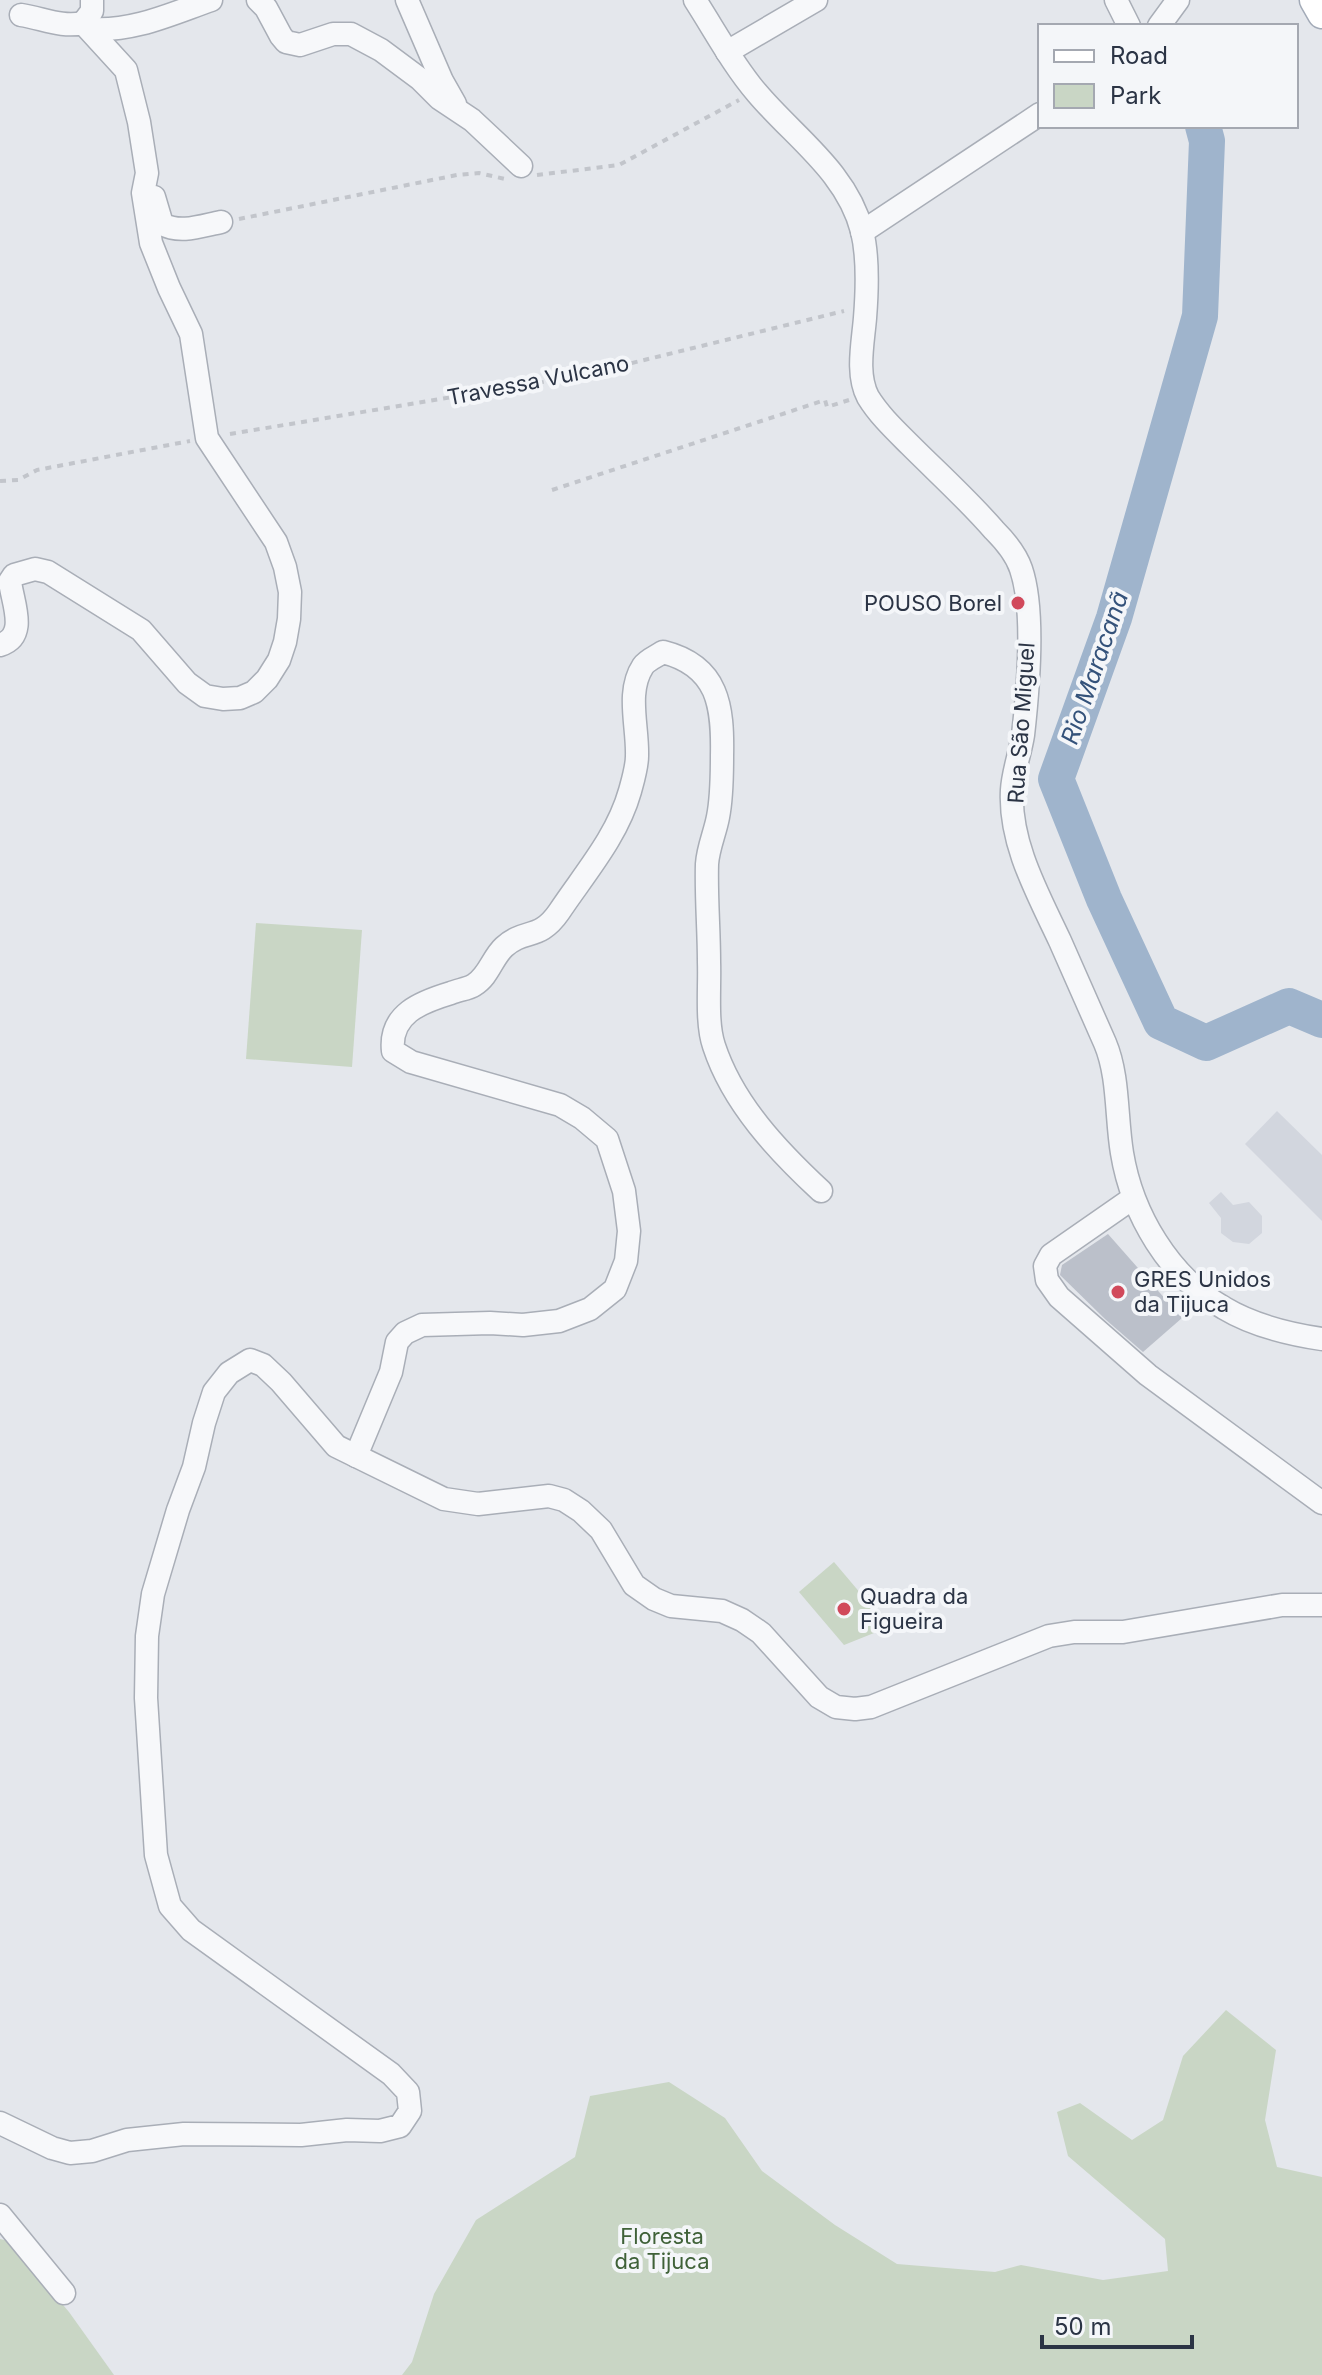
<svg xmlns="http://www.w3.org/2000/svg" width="1322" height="2375" viewBox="0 0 1322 2375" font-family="Inter,sans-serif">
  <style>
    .built { fill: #d2d6de }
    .green { fill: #c9d6c5 }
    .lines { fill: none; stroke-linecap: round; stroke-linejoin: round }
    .river { stroke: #9fb4cc; stroke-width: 36 }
    .building { fill: #bbc0ca }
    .minor-casing { stroke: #a9aeb7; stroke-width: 25 }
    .major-casing { stroke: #a3abb8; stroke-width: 31 }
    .path { stroke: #c2c5cb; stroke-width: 4; stroke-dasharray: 6 6; stroke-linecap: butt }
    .minor { stroke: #f7f8fa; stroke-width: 22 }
    .major { stroke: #fff; stroke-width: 28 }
    .poi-dot { fill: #d1495b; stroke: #f4f6f9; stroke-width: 3 }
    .labels { text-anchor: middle; stroke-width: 8; stroke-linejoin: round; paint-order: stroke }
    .street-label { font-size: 22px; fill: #2b3445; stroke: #f4f6f9 }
    .poi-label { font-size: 22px; fill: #2b3445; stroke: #f4f6f9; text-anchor: start }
    .park-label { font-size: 22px; fill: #3f6138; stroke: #f4f6f9 }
    .water-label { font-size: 24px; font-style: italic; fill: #34527a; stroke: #f4f6f9 }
  </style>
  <rect width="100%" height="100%" fill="#e4e7ec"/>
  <g class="built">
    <path d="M1277 1111 1322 1155V1221L1245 1144Z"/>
    <path d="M1221 1192 1233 1205 1249 1202 1262 1216V1233L1249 1244 1233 1242 1221 1233V1218L1209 1203Z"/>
  </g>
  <g class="green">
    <path d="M256 923 362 930 352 1067 246 1059Z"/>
    <path d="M834 1562 889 1627 844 1645 799 1592Z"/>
    <path d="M1226 2010 1276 2050 1265 2120 1277 2167 1322 2177V2375H402L412 2362 434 2294 476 2220 575 2157 590 2096 669 2082 725 2118 762 2171 835 2225 897 2264 995 2272 1021 2265 1103 2280 1168 2271 1165 2239 1068 2156 1057 2112 1080 2103 1132 2140 1163 2120 1183 2056Z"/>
    <path d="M0 2239 9 2241 69 2312 114 2375H0Z"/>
  </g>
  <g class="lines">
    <path class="river" d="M1203 126 1207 141 1200 316 1114 618 1056 779 1104 899 1161 1022 1206 1043 1289 1006 1322 1020"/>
  </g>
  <path class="building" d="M1108 1234 1182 1318 1143 1352 1105 1319 1060 1275 1062 1265Z"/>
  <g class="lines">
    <defs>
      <g id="minor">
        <path d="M258 0 266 8 281 36 286 42 300 45 333 34H351L381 50 420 79 439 98 472 120 521 166"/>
        <path d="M407 0 442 81 455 104"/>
        <path d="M695 0C715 31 733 65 757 93 794 137 847 172 862 231 868 255 867 293 865 318 863 343 856 374 868 397 879 415 895 430 910 445 938 473 968 500 994 530 1005 541 1016 554 1021 569 1035 610 1028 691 1023 735 1020 754 1013 772 1012 790 1009 843 1038 894 1060 941 1075 975 1090 1009 1105 1043 1119 1076 1116 1117 1122 1153 1132 1214 1169 1277 1224 1308 1254 1326 1288 1334 1322 1339"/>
        <path d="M1116 0 1129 26"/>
        <path d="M83 23 92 11V0"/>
        <path d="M1159 26 1178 0"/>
        <path d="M90 29C133 32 171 14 211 0"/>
        <path d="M727 52 816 0"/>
        <path d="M154 197 162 224C180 234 201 226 221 222"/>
        <path d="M862 232 1040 114"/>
        <path d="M0 645C29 636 12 602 10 581L14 575 35 569 48 572 141 630 187 683 205 696 223 699 240 698 254 692 267 679 279 660 285 642 289 619 290 592 285 567 276 542 207 438 191 334 169 288 151 243 143 193 147 173 139 122 126 70 83 23C62 28 42 18 21 15"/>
        <path d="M1133 1198 1051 1255 1045 1266 1047 1280 1059 1297 1148 1375 1322 1503"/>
        <path d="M356 1456 391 1372 397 1342 405 1333 422 1325 490 1323 523 1325 559 1321 590 1309 615 1289 626 1261 629 1231 624 1191 607 1139 582 1118 560 1105 411 1062 393 1051C389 1014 421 1002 451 993 458 990 468 989 474 985 489 976 492 958 504 947 525 928 539 941 559 912 585 873 617 837 630 791 633 780 637 767 637 756 638 726 626 692 643 666 647 660 657 656 663 652 719 666 723 707 722 756 722 776 722 797 718 817 715 833 708 848 707 864 706 897 709 929 709 962 710 987 706 1023 714 1046 733 1104 778 1151 821 1191"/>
        <path d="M0 2123 52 2148 70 2153 92 2151 127 2140 184 2134 301 2135 347 2130 380 2131 400 2126 410 2111 408 2092 391 2074 191 1930 170 1906 156 1855 146 1698 147 1636 153 1594 178 1510 194 1467 204 1423 214 1392 229 1373 250 1360 263 1365 281 1382 336 1446 444 1499 478 1504 549 1496 564 1500 581 1511 601 1530 634 1585 654 1599 671 1606 722 1611 742 1620 761 1633 819 1697 836 1707 855 1709 871 1707 1049 1636 1074 1632H1123L1282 1605H1322"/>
        <path d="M0 2215 64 2293"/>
      </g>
      <path id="major" d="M1314 0 1322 14"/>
    </defs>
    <use href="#minor" class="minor-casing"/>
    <use href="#major" class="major-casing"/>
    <g class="path">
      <path d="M537 175 619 165 739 100"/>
      <path d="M239 219 457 175 479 173 505 179"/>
      <path d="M230 434 579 376 844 311"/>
      <path d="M0 481 18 480 37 470 190 441"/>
      <path d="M552 490 825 400 827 407 849 400"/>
    </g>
    <use href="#minor" class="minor"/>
    <use href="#major" class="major"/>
  </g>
  <g class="poi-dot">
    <circle cx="1018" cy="603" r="8"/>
    <circle cx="1118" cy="1292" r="8"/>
    <circle cx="844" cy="1609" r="8"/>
  </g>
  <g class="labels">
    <g class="street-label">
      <text transform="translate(538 380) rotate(-11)" y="8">Travessa Vulcano</text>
      <text transform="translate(1021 723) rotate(-86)" y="8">Rua São Miguel</text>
    </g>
    <g class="poi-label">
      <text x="1002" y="611" text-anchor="end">POUSO Borel</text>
      <text x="1134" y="1287">GRES Unidos<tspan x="1134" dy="25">da Tijuca</tspan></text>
      <text x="860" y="1604">Quadra da<tspan x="860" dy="25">Figueira</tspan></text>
    </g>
    <g class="park-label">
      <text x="662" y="2244">Floresta<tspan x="662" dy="25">da Tijuca</tspan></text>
    </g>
    <g class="water-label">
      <text transform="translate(1095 668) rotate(-71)" y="8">Rio Maracanã</text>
    </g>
  </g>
  <rect x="1038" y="24" width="260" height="104" fill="#f4f6f9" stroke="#a4a8b1" stroke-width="2"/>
  <rect x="1054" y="50" width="40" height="12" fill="#ffffff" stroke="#a4a8b1" stroke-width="2"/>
  <text x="1110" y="64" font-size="24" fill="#2b3445">Road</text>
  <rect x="1054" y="84" width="40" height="24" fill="#c9d6c5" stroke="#a4a8b1" stroke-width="2"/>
  <text x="1110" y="104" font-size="24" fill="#2b3445">Park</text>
  <path d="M1042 2335v12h150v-12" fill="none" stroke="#2b3445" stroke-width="4"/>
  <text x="1054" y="2335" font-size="24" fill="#2b3445" stroke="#f4f6f9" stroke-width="6" paint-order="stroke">50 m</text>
</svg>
